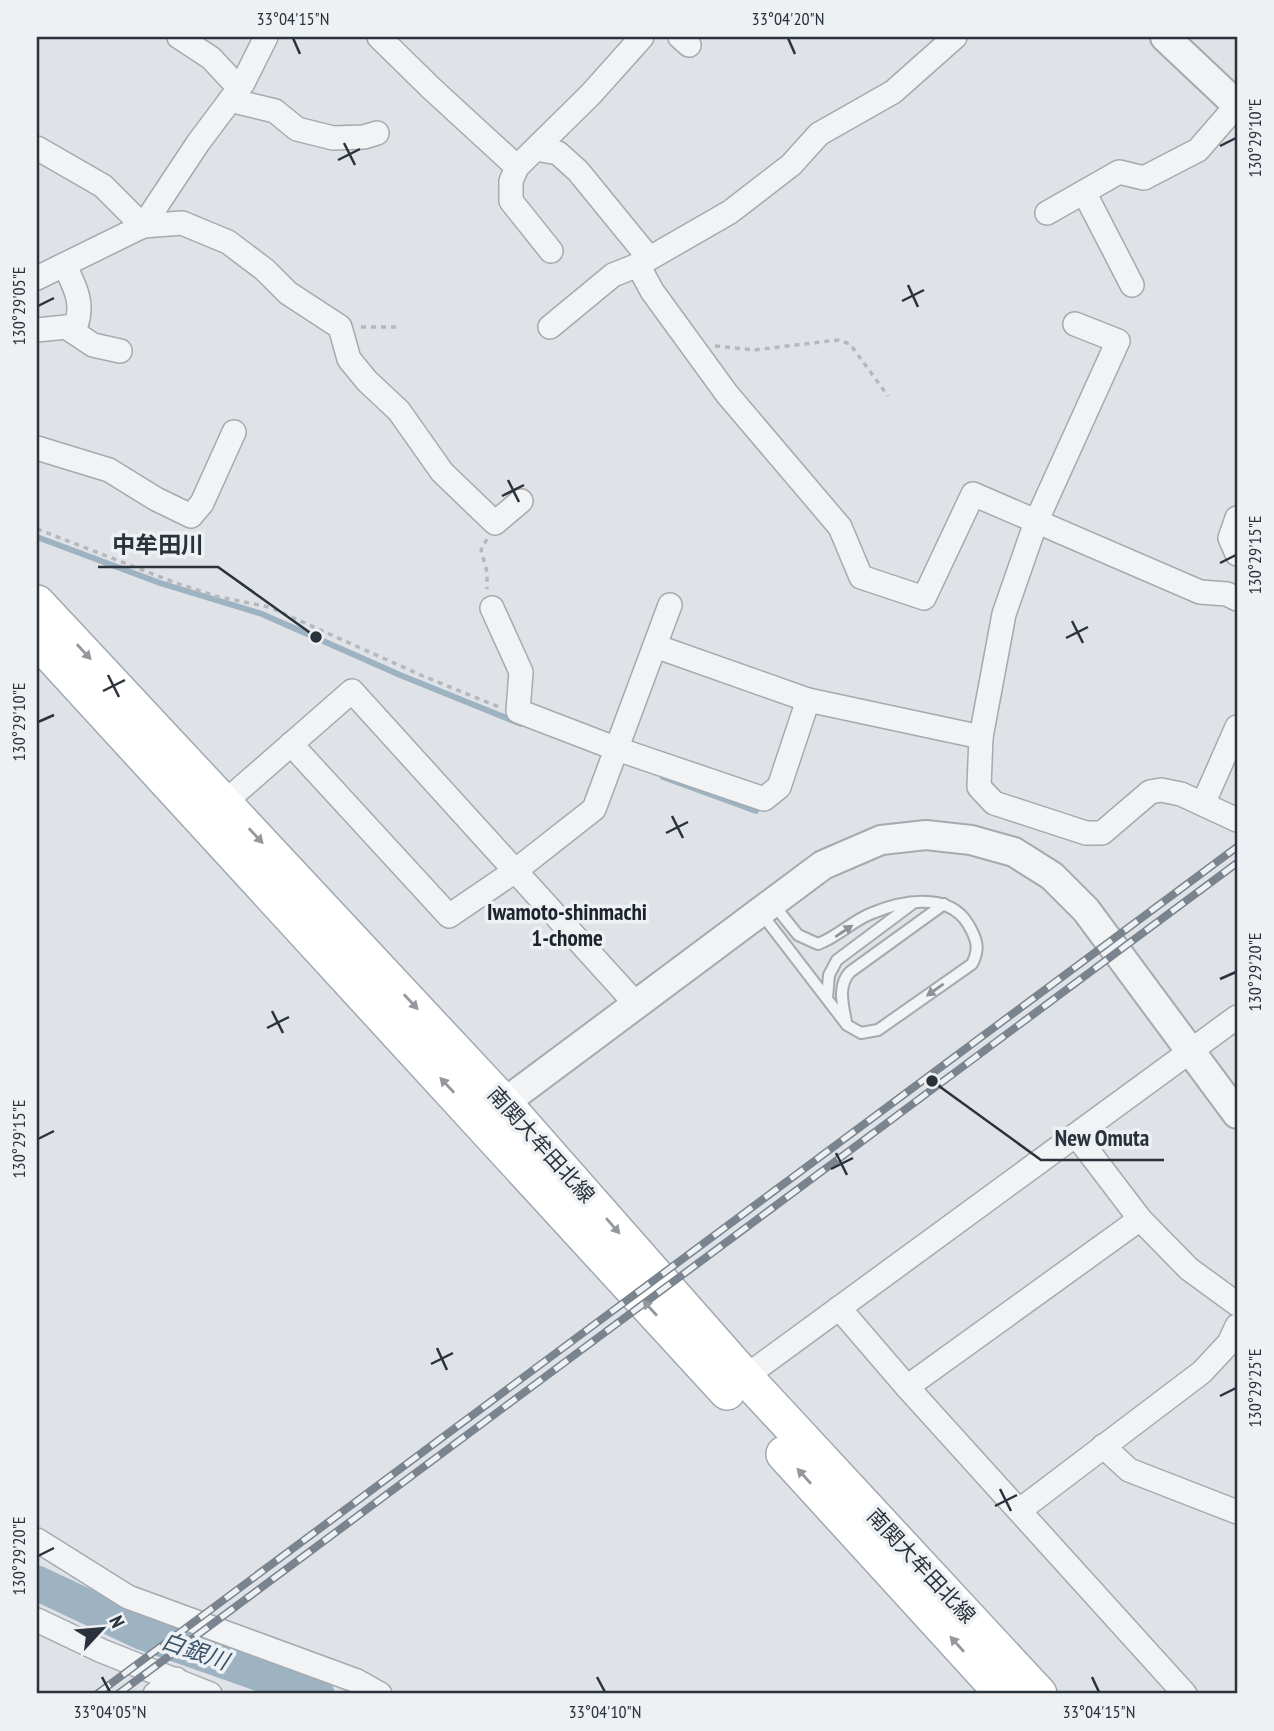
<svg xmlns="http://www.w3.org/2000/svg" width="1274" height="1731" viewBox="0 0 1274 1731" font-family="'PT Sans Narrow','Noto Sans JP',sans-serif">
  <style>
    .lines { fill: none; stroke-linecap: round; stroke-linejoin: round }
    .stream { stroke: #9eb3c2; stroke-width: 6 }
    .river { stroke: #9eb3c2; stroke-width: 35 }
    .service-casing { stroke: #a5aaaf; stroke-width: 14 }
    .minor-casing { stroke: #a5aaaf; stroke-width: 26 }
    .tertiary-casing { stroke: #a5aaaf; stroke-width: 32 }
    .primary-casing { stroke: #a0a8b1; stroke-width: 38 }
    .path { stroke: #b5b9bd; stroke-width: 3.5; stroke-dasharray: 5 5; stroke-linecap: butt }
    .service { stroke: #f1f3f5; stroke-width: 10 }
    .minor { stroke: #f1f3f5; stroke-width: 23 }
    .tertiary { stroke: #f1f3f5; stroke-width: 28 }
    .primary { stroke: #fff; stroke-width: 35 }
    .rail-casing { stroke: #7a848e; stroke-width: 8 }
    .rail { stroke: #eef1f4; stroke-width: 5; stroke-dasharray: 16; stroke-linecap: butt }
    .oneway { fill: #94989d }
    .oneway2 { fill: #8e9298 }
    .ticks { fill: none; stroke: #2a323b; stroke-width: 2.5 }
    .labels { text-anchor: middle; stroke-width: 7; stroke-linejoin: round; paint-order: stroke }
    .street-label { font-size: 21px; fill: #2a323b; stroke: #eef1f4 }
    .neighbourhood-label { font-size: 23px; font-weight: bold; fill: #1c232c; stroke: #eef1f4 }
    .water-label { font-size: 23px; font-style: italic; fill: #39546b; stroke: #eef1f4 }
    .leader { fill: none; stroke: #2a323b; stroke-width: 2.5 }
    .callout-dot { fill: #2a323b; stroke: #eef1f4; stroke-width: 2.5 }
    .callout-label { font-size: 23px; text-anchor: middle; font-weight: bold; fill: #2a323b; stroke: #eef1f4; stroke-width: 7; stroke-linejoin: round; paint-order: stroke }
    .neatline { fill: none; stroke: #2a323b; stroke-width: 2.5 }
    .ticks-label { font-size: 18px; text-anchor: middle; fill: #2a323b }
  </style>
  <rect width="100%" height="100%" fill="#dfe2e6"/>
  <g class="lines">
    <g class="stream">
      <path d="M37 537 160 583 262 614 400 675 521 724"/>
      <path d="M663 777 756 811"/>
    </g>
    <path class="river" d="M37 1583 141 1632 317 1694"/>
    <defs>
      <g id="service">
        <path d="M761 913 847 1025 861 1033 878 1030 972 964C980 949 977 939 968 924 948 891 900 901 870 914 851 922 837 937 818 944L798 935 774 905"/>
        <path d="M827 998 829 975 837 960 912 904"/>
        <path d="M846 1022C843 1005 837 986 850 972L944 904"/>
      </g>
      <g id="minor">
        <path d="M179 37 211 58 239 88"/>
        <path d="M379 37 431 88 517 167"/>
        <path d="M680 37 689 45"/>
        <path d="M230 100 275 111 297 129 333 138 364 137 377 133"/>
        <path d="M37 148 103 186 143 226"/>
        <path d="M536 149 558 153 578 171 649 258"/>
        <path d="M1084 192 1132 285"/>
        <path d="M1047 213 1119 172 1144 178 1198 150 1237 105"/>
        <path d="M143 226 198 143 243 83 266 37"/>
        <path d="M551 251 511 201V181L517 167 591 94 642 37"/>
        <path d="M638 265 652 291 727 394 840 527 861 577 924 598 973 494 1200 592 1227 594 1237 599"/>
        <path d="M37 278 143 226 182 223 228 242 265 270 288 293 340 327 349 359 367 381 399 411 442 472 495 523 521 501"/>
        <path d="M1075 324 1118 341 1036 522 1004 614 981 737 979 787 994 803 1086 833H1102L1150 792 1161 790 1181 794 1237 820"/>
        <path d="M66 327 93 345 120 351"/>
        <path d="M550 327 613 275 638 265 730 212 791 165 819 134 893 92 955 37"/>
        <path d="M37 330 76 326C84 303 75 287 65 266"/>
        <path d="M37 448 109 470 156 499 191 516 202 503 234 432"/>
        <path d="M1237 518 1230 538 1237 554"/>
        <path d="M492 608 521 672 518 711 617 749 764 799 779 787 808 700"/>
        <path d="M655 646 808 700 981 737"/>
        <path d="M291 744 449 916 515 871 594 809 670 605"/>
        <path d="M225 802 352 691 636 1004"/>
        <path d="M1203 804 1237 727"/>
        <path d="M1076 1135 1140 1219 1189 1269 1237 1304"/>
        <path d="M839 1308 907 1387 1185 1694"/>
        <path d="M745 1377 1237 1017"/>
        <path d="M907 1387 1140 1219"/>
        <path d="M1103 1446 1129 1470 1237 1512"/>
        <path d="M1020 1510 1202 1372 1229 1343 1237 1326"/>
        <path d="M37 1540 128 1597 357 1681 380 1694"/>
        <path d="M37 1620 102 1651 210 1694"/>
        <path d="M155 1694 176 1679"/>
      </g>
      <g id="tertiary">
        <path d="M1165 37 1237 105"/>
        <path d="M488 1115 823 865 881 840 926 835 971 840 1014 852 1052 876 1086 910 1237 1114"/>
      </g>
      <g id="primary">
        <path d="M37 603 503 1102 745 1377 1039 1694"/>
        <path d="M37 640 727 1392"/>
        <path d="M784 1454 1003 1694"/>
      </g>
    </defs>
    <use href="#service" class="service-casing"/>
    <use href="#minor" class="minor-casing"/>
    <use href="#tertiary" class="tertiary-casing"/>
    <use href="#primary" class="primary-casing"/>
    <g class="path">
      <path d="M361 327H401"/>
      <path d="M715 346 754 350 838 340 850 344 888 396"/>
      <path d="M37 529 176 583 219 597 269 607 423 676 499 707"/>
      <path d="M487 539 481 550 487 572V589"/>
    </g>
    <use href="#service" class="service"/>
    <use href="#minor" class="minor"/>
    <use href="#tertiary" class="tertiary"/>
    <use href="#primary" class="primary"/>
    <defs>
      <g id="rail">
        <path d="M97 1694 1237 847"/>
        <path d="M118 1694 1237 863"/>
      </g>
    </defs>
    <use href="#rail" class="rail-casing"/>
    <use href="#rail" class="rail"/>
  </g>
  <defs><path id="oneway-solid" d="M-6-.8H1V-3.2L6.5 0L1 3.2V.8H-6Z" transform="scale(1.75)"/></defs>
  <g class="oneway">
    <use href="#oneway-solid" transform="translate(84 652) rotate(47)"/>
    <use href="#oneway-solid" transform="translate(256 836) rotate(47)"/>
    <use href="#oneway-solid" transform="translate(411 1002) rotate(47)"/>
    <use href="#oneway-solid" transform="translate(447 1085) rotate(-133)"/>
    <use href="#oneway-solid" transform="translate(613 1226) rotate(49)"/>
    <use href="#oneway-solid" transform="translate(650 1308) rotate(-132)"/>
    <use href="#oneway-solid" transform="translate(804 1476) rotate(-132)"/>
    <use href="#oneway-solid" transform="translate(957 1644) rotate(-132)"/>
  </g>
  <g class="oneway2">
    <use href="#oneway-solid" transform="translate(844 931) rotate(-34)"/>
    <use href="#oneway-solid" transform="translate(935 990) rotate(145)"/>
  </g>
  <path class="ticks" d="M293 38 300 54M788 38 795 54M344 143 355 165M1220 146 1236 138M338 160 360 149M908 285 918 307M902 301 924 290M38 306 54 298M508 480 519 502M502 496 524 485M1220 563 1236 555M1072 621 1083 643M1066 638 1088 627M108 675 119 697M103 691 125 680M38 722 54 715M672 816 683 838M666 833 688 822M1220 979 1236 972M272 1011 283 1033M267 1028 289 1017M38 1139 54 1131M836 1153 847 1175M831 1169 853 1158M437 1348 447 1370M431 1364 453 1353M1220 1396 1236 1388M1000 1489 1011 1511M995 1506 1017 1495M38 1556 54 1548M102 1677 110 1692M597 1677 605 1692M1092 1677 1099 1692"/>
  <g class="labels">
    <g class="street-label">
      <text transform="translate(541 1145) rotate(48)" y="7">南関大牟田北線</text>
      <text transform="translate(921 1566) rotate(47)" y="7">南関大牟田北線</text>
    </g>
    <g class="neighbourhood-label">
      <text x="567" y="920">Iwamoto-shinmachi<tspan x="567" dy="26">1-chome</tspan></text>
    </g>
    <g class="water-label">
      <text transform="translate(195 1651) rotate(19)" y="8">白銀川</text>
    </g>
  </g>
  <path class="leader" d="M316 637L218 567H98M932 1081L1041 1160H1164"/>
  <g class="callout-dot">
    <circle cx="316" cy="637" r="7"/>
    <circle cx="932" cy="1081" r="7"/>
  </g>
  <g class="callout-label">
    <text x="158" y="553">中牟田川</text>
    <text x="1102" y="1146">New Omuta</text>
  </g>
  <rect width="1274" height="1731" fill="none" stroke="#eef1f4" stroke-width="77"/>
  <g transform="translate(102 1629) rotate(64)" stroke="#eef1f4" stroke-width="5" paint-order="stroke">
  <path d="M0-5L12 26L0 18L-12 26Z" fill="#2a323b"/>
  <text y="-10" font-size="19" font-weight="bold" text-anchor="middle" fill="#2a323b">N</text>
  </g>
  <rect x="38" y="38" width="1198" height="1654" class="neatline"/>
  <g class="ticks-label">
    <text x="293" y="25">33°04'15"N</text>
    <text x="788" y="25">33°04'20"N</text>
    <text transform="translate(1255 138) rotate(-90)" y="6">130°29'10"E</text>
    <text transform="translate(19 306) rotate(-90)" y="6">130°29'05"E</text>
    <text transform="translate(1255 555) rotate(-90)" y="6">130°29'15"E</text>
    <text transform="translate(19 722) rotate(-90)" y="6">130°29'10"E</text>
    <text transform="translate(1255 972) rotate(-90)" y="6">130°29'20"E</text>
    <text transform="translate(19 1139) rotate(-90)" y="6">130°29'15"E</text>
    <text transform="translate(1255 1388) rotate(-90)" y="6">130°29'25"E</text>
    <text transform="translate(19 1556) rotate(-90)" y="6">130°29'20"E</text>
    <text x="110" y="1718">33°04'05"N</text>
    <text x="605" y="1718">33°04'10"N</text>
    <text x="1099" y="1718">33°04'15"N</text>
  </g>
</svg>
